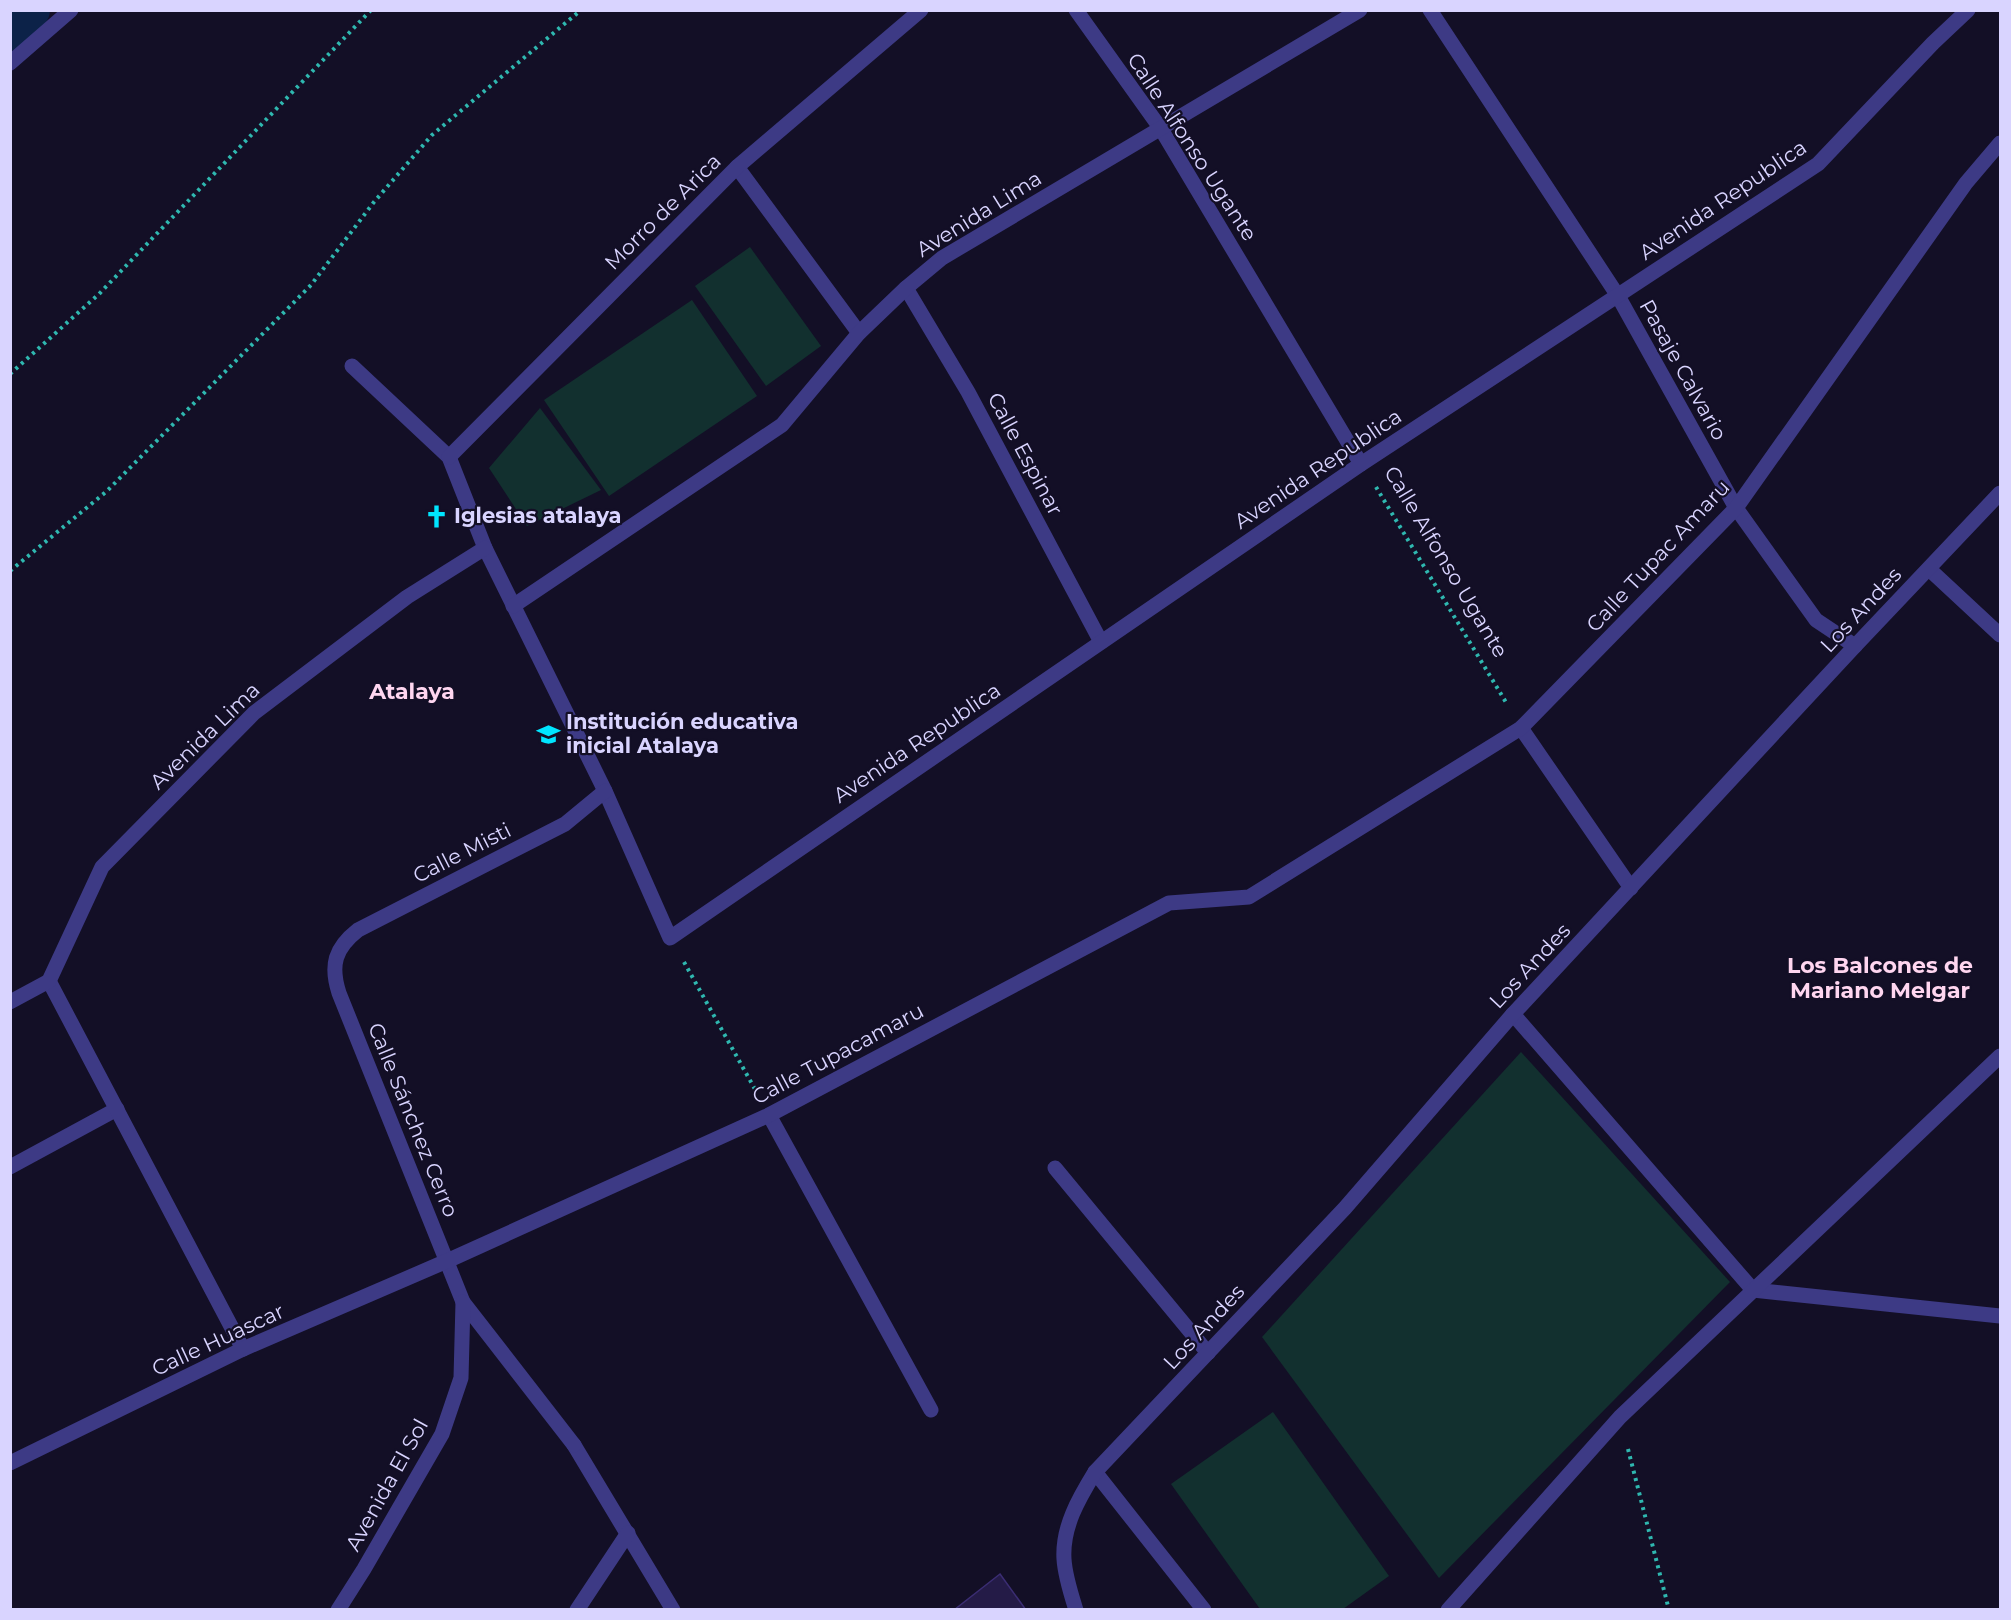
<svg xmlns="http://www.w3.org/2000/svg" width="2011" height="1620" viewBox="0 0 2011 1620" font-family="Montserrat,sans-serif">
  <style>
    .green { fill: #12302f }
    .lines { fill: none; stroke-linecap: round; stroke-linejoin: round }
    .canal { stroke: #0c2248; stroke-width: 40 }
    .building { fill: #241b47; stroke: #3b2d73; stroke-width: 1.5 }
    .path { stroke: #2fb8b0; stroke-width: 4; stroke-dasharray: 3 4.5; stroke-linecap: butt }
    .service { stroke: #3d3a85; stroke-width: 15 }
    .minor { stroke: #3d3a85; stroke-width: 15 }
    .labels { text-anchor: middle; stroke-width: 4.5; stroke-linejoin: round; paint-order: stroke }
    .street-label { font-size: 21px; fill: #d9d4ff; stroke: #130f26 }
    .poi-label { font-size: 21px; font-weight: bold; fill: #d9d4ff; stroke: #130f26; text-anchor: start }
    .neighbourhood-label { font-size: 22px; font-weight: bold; fill: #ffd6f0; stroke: #130f26 }
  </style>
  <rect width="100%" height="100%" fill="#130f26"/>
  <g class="green">
    <path d="M750 247 821 346 766 386 695 286Z"/>
    <path d="M692 300 757 396 609 496 544 400Z"/>
    <path d="M540 408 601 490 527 526 489 468Z"/>
    <path d="M1521 1052 1730 1282 1439 1578 1262 1337Z"/>
    <path d="M1273 1412 1389 1576 1343 1609H1260L1171 1484Z"/>
  </g>
  <g class="lines">
    <path class="canal" d="M10 31 30 10"/>
  </g>
  <path class="building" d="M1000 1574 1026 1610H954Z"/>
  <g class="lines">
    <g class="path">
      <path d="M10 374 99 294 371 10"/>
      <path d="M1376 487 1507 704"/>
      <path d="M10 571 107 491 311 285 374 202 432 135 581 10"/>
      <path d="M684 962 756 1091"/>
      <path d="M1628 1449 1669 1610"/>
    </g>
    <g class="service">
      <path d="M1076 10 1161 129"/>
      <path d="M769 1115 931 1410"/>
      <path d="M10 1167 117 1109"/>
      <path d="M1055 1168 1208 1353"/>
      <path d="M1753 1290 2000 1316"/>
      <path d="M574 1445 673 1610"/>
      <path d="M577 1610 628 1533"/>
    </g>
    <g class="minor">
      <path d="M1430 10 1618 296 1736 508 1816 620 1855 646"/>
      <path d="M10 63 71 10"/>
      <path d="M1161 129 1361 464"/>
      <path d="M737 167 859 333"/>
      <path d="M906 288 968 392 1101 642"/>
      <path d="M352 366 449 457 485 548 605 791 670 938 1361 464 1818 164 1933 43 1968 10"/>
      <path d="M449 457 737 167 921 10"/>
      <path d="M1929 569 2000 635"/>
      <path d="M513 606 782 425 859 333 906 288 942 258 1360 10"/>
      <path d="M1521 728 1631 888"/>
      <path d="M49 981 243 1349"/>
      <path d="M10 1002 49 981 102 867 254 713 407 597 485 548"/>
      <path d="M1513 1014 1753 1290"/>
      <path d="M574 1445 463 1302 339 993C330 965 335 948 358 930L565 824 605 791"/>
      <path d="M10 1463 243 1349 447 1261 769 1115 1169 903 1249 897 1521 728 1736 508 1966 183 2000 143"/>
      <path d="M1095 1472 1204 1610"/>
      <path d="M338 1610 364 1569 442 1434 461 1378 463 1302"/>
      <path d="M1076 1610C1071 1594 1065 1576 1064 1559 1062 1527 1079 1498 1095 1472L1345 1208 1513 1014 1855 646 2000 493"/>
      <path d="M1448 1610 1620 1417 2000 1056"/>
    </g>
  </g>
  <defs>
    <symbol id="church-bare" viewBox="-9 -9 18 18"><path d="M-1.2-6h2.4v3.5h3.3v2.4h-3.3V6h-2.4V-.1h-3.3v-2.4h3.3Z" fill="#00e5ff" stroke="#130f26" stroke-width="2.5" paint-order="stroke"/></symbol>
    <symbol id="school-bare" viewBox="-9 -9 18 18"><path d="M0-5L7-2L0 1L-7-2ZM-4 1L0 2.5L4 1V4Q0 6-4 4Z" fill="#00e5ff" stroke="#130f26" stroke-width="2.5" paint-order="stroke"/></symbol>
  </defs>
  <g fill-rule="evenodd">
    <use href="#church-bare" x="420" y="500" width="33" height="33"/>
    <use href="#school-bare" x="532" y="718" width="33" height="33"/>
  </g>
  <g class="labels">
    <g class="street-label">
      <text transform="translate(1192 147) rotate(57)" y="7">Calle Alfonso Ugante</text>
      <text transform="translate(1723 200) rotate(-34)" y="7">Avenida Republica</text>
      <text transform="translate(663 212) rotate(-45)" y="7">Morro de Arica</text>
      <text transform="translate(979 214) rotate(-32)" y="7">Avenida Lima</text>
      <text transform="translate(1683 370) rotate(61)" y="7">Pasaje Calvario</text>
      <text transform="translate(1025 454) rotate(62)" y="7">Calle Espinar</text>
      <text transform="translate(1318 469) rotate(-34)" y="7">Avenida Republica</text>
      <text transform="translate(1658 556) rotate(-47)" y="7">Calle Tupac Amaru</text>
      <text transform="translate(1446 562) rotate(59)" y="7">Calle Alfonso Ugante</text>
      <text transform="translate(1861 610) rotate(-47)" y="7">Los Andes</text>
      <text transform="translate(205 736) rotate(-44)" y="7">Avenida Lima</text>
      <text transform="translate(917 743) rotate(-34)" y="7">Avenida Republica</text>
      <text transform="translate(462 853) rotate(-27)" y="7">Calle Misti</text>
      <text transform="translate(1530 966) rotate(-47)" y="7">Los Andes</text>
      <text transform="translate(838 1054) rotate(-28)" y="7">Calle Tupacamaru</text>
      <text transform="translate(413 1120) rotate(68)" y="7">Calle Sánchez Cerro</text>
      <text transform="translate(1204 1327) rotate(-47)" y="7">Los Andes</text>
      <text transform="translate(218 1340) rotate(-25)" y="7">Calle Huascar</text>
      <text transform="translate(387 1485) rotate(-61)" y="7">Avenida El Sol</text>
    </g>
    <g class="poi-label">
      <text x="454" y="523">Iglesias atalaya</text>
      <text x="566" y="729">Institución educativa<tspan x="566" dy="24">inicial Atalaya</tspan></text>
    </g>
    <g class="neighbourhood-label">
      <text x="412" y="699">Atalaya</text>
      <text x="1880" y="973">Los Balcones de<tspan x="1880" dy="25">Mariano Melgar</tspan></text>
    </g>
  </g>
  <rect width="2011" height="1620" fill="none" stroke="#d9d4ff" stroke-width="24"/>
</svg>
